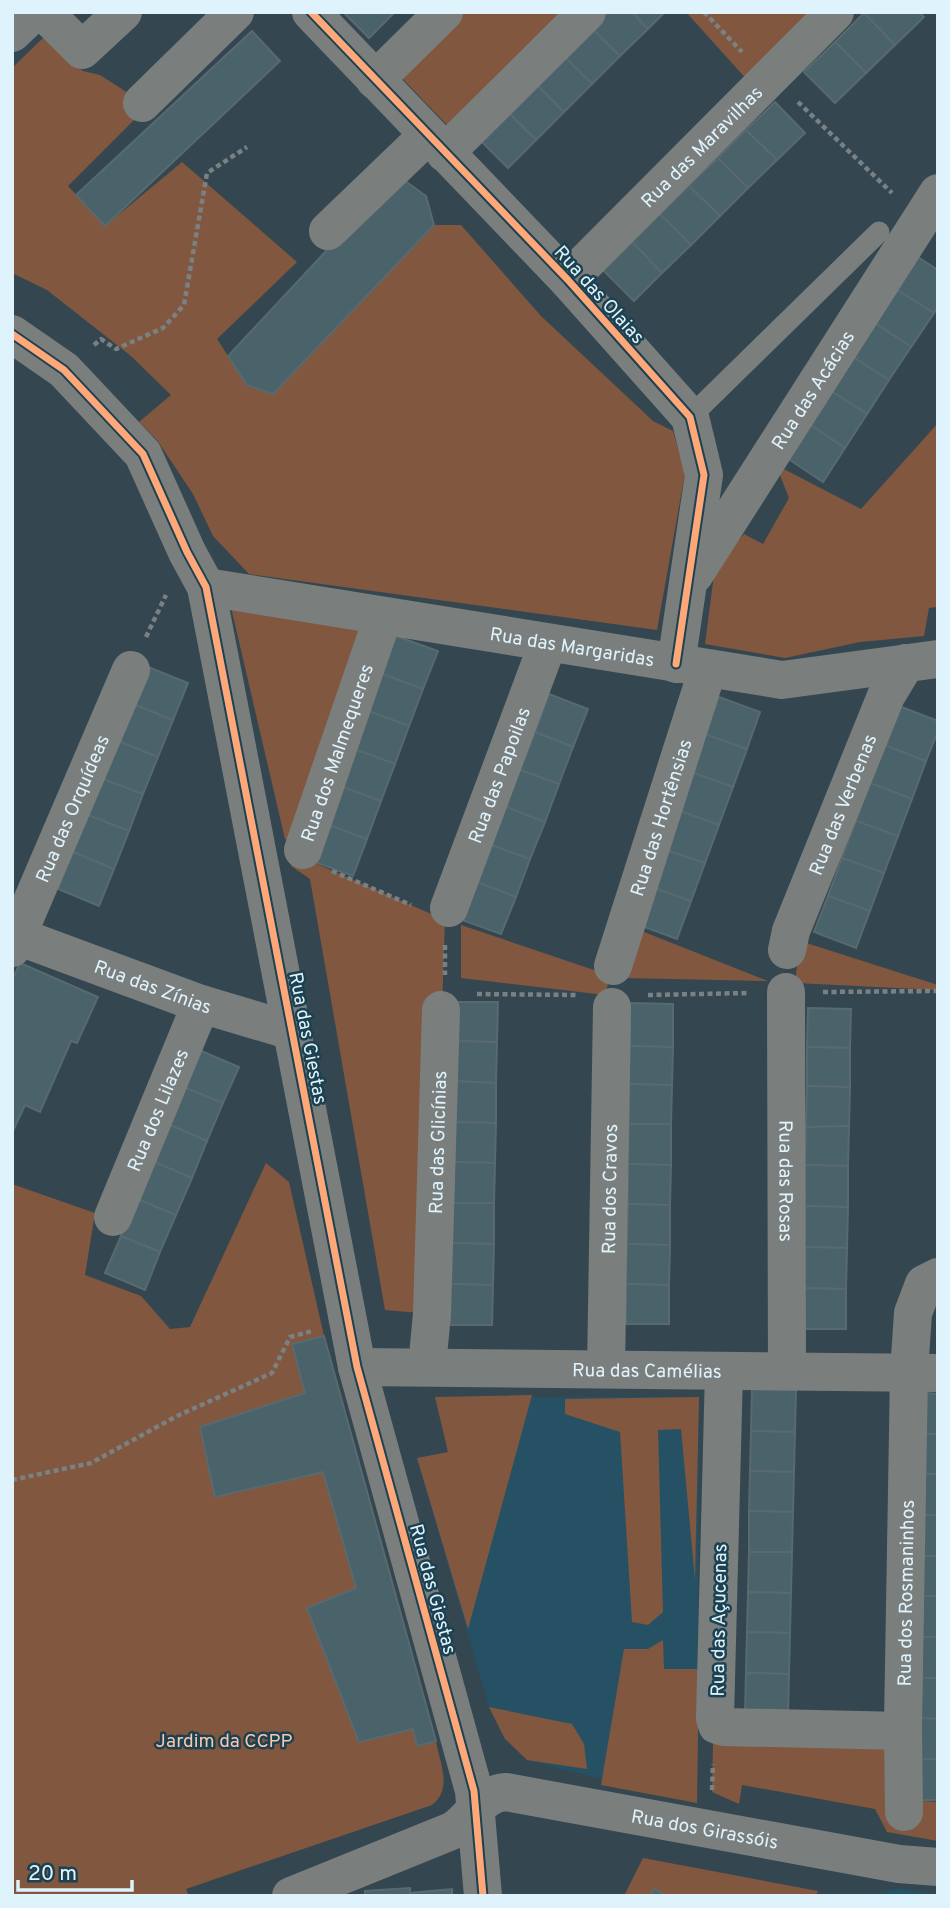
<svg xmlns="http://www.w3.org/2000/svg" width="950" height="1908" viewBox="0 0 950 1908" font-family="Overpass,sans-serif">
  <style>
    .built { fill: #265164 }
    .green { fill: #82573f }
    .building { fill: #4a6269; stroke: #586a6f; stroke-width: 2 }
    .lines { fill: none; stroke-linecap: round; stroke-linejoin: round }
    .path { stroke: #798183; stroke-width: 4.5; stroke-dasharray: 5 3.5; stroke-linecap: butt }
    .service { stroke: #7a7f7e; stroke-width: 21 }
    .minor { stroke: #7a7f7e; stroke-width: 38 }
    .cycleway-casing { stroke: #1c4151; stroke-width: 11 }
    .cycleway { stroke: #fea87a; stroke-width: 7 }
    .labels { text-anchor: middle; stroke-width: 5; stroke-linejoin: round; paint-order: stroke }
    .street-label { font-size: 19px; fill: #dff3fd; stroke: #1c4151 }
    .park-label { font-size: 19px; fill: #f8c7ae; stroke: #1c4151 }
  </style>
  <rect width="100%" height="100%" fill="#344750"/>
  <g class="built">
    <path d="M435 1397H699L697 1803 527 1760 505 1739 489 1707 417 1458 448 1452Z"/>
    <path d="M899 1888 938 1895V1896H866Z"/>
  </g>
  <g class="green">
    <path d="M459 12H570L449 127 397 73Z"/>
    <path d="M686 12H817L749 82Z"/>
    <path d="M43 38 83 71 100 75 128 93 134 120 68 186 105 226 182 162 297 262 217 339 247 385 273 394 434 225H461L541 316 653 421 673 431 685 473 657 630 249 574 213 536 193 494 157 440 139 422 171 395 131 356 47 290 12 273V68Z"/>
    <path d="M938 423V607L929 608 924 636 860 642 785 658 705 644 715 567 744 534 763 544 789 498 776 465 861 509Z"/>
    <path d="M230 603 370 628 297 842 285 839Z"/>
    <path d="M301 857 445 920 432 1314 385 1310 310 879 291 866Z"/>
    <path d="M461 925 600 972 613 966 605 995 461 978Z"/>
    <path d="M634 928 768 981 624 978Z"/>
    <path d="M800 941 938 985V990L795 983Z"/>
    <path d="M266 1163 289 1182 324 1336 292 1344 305 1393 200 1427 215 1497 323 1472 356 1588 307 1609 359 1742 413 1729 417 1746 436 1741C440 1765 453 1788 432 1805L186 1889 189 1896H12V1184L95 1213 85 1275 141 1296 170 1329 190 1327Z"/>
    <path d="M532 1395 468 1629 417 1458 448 1452 435 1397Z"/>
    <path d="M699 1397 695 1580 681 1429 658 1430 663 1612 648 1625 632 1622 620 1432 565 1414V1399Z"/>
    <path d="M663 1640 664 1669H699L697 1803 601 1785 624 1649H648Z"/>
    <path d="M489 1707 572 1724 584 1744 587 1769 527 1760 505 1739Z"/>
    <path d="M713 1743 909 1749 921 1801 938 1802V1841L887 1832 875 1809 742 1785 739 1804 712 1792Z"/>
    <path d="M643 1858 818 1891 816 1896H667L654 1890 651 1896H624Z"/>
  </g>
  <g class="building">
    <path d="M343 12H395L369 38Z"/>
    <path d="M602 12H632L648 29 620 56 589 26Z"/>
    <path d="M632 12H665L648 29Z"/>
    <path d="M919 12 924 17 895 45 864 13Z"/>
    <path d="M864 13 895 45 866 73 835 42Z"/>
    <path d="M589 26 620 56 592 84 561 53Z"/>
    <path d="M252 31 280 61 105 226 76 195Z"/>
    <path d="M835 42 866 73 835 103 804 72Z"/>
    <path d="M561 53 592 84 564 112 533 81Z"/>
    <path d="M533 81 564 112 536 140 505 109Z"/>
    <path d="M775 102 805 133 777 160 746 130Z"/>
    <path d="M505 109 536 140 508 168 477 137Z"/>
    <path d="M746 130 777 160 748 188 718 158Z"/>
    <path d="M718 158 748 188 720 216 689 186Z"/>
    <path d="M397 175 426 196 434 225 273 394 247 385 228 356Z"/>
    <path d="M689 186 720 216 691 245 660 214Z"/>
    <path d="M660 214 691 245 662 273 632 242Z"/>
    <path d="M632 242 662 273 634 301 603 270Z"/>
    <path d="M918 257 938 270V307L934 313 897 290Z"/>
    <path d="M897 290 934 313 911 347 875 323Z"/>
    <path d="M875 323 911 347 889 380 853 357Z"/>
    <path d="M853 357 889 380 867 414 831 391Z"/>
    <path d="M831 391 867 414 845 448 809 424Z"/>
    <path d="M809 424 845 448 823 482 787 458Z"/>
    <path d="M396 636 438 651 423 689 382 674Z"/>
    <path d="M148 667 188 683 173 720 133 704Z"/>
    <path d="M382 674 423 689 409 726 368 711Z"/>
    <path d="M549 694 588 709 573 747 535 732Z"/>
    <path d="M719 697 760 712 747 749 705 734Z"/>
    <path d="M133 704 173 720 158 757 118 741Z"/>
    <path d="M899 706 938 721V731L926 761 884 745Z"/>
    <path d="M368 711 409 726 395 764 354 749Z"/>
    <path d="M535 732 573 747 559 784 520 770Z"/>
    <path d="M705 734 747 749 733 787 691 772Z"/>
    <path d="M118 741 158 757 143 794 103 779Z"/>
    <path d="M884 745 926 761 912 799 870 783Z"/>
    <path d="M354 749 395 764 381 801 340 786Z"/>
    <path d="M520 770 559 784 545 822 506 807Z"/>
    <path d="M691 772 733 787 719 825 677 810Z"/>
    <path d="M103 779 143 794 129 831 88 815Z"/>
    <path d="M870 783 912 799 898 836 856 821Z"/>
    <path d="M340 786 381 801 367 839 326 824Z"/>
    <path d="M506 807 545 822 530 859 491 845Z"/>
    <path d="M677 810 719 825 705 863 663 849Z"/>
    <path d="M88 815 129 831 114 869 73 852Z"/>
    <path d="M856 821 898 836 884 873 842 858Z"/>
    <path d="M326 824 367 839 353 876 312 861Z"/>
    <path d="M491 845 530 859 516 897 477 882Z"/>
    <path d="M663 849 705 863 691 901 649 886Z"/>
    <path d="M73 852 114 869 99 906 58 889Z"/>
    <path d="M842 858 884 873 870 911 828 896Z"/>
    <path d="M477 882 516 897 501 934 462 920Z"/>
    <path d="M649 886 691 901 677 939 636 924Z"/>
    <path d="M828 896 870 911 856 948 814 932Z"/>
    <path d="M20 963 98 997 77 1043 71 1041 40 1112 25 1105 12 1133V980Z"/>
    <path d="M455 1002H498L497 1042 455 1041Z"/>
    <path d="M630 1003 673 1004V1047L630 1046Z"/>
    <path d="M808 1008 851 1009 850 1048 807 1047Z"/>
    <path d="M455 1041 497 1042 496 1083 454 1081Z"/>
    <path d="M630 1046 673 1047 672 1085 629 1084Z"/>
    <path d="M807 1047 850 1048V1087L807 1086Z"/>
    <path d="M199 1050 239 1067 223 1103 183 1087Z"/>
    <path d="M454 1081 496 1083V1123L453 1122Z"/>
    <path d="M629 1084 672 1085 671 1124H629Z"/>
    <path d="M807 1086 850 1087 849 1126 806 1127Z"/>
    <path d="M183 1087 223 1103 207 1141 168 1124Z"/>
    <path d="M453 1122 496 1123 495 1163 452 1162Z"/>
    <path d="M168 1124 207 1141 192 1178 152 1161Z"/>
    <path d="M629 1124H671V1165L628 1164Z"/>
    <path d="M849 1126 848 1166 805 1165 806 1127Z"/>
    <path d="M152 1161 192 1178 176 1215 137 1199Z"/>
    <path d="M452 1162 495 1163 494 1203H452Z"/>
    <path d="M628 1164 671 1165 670 1205 628 1204Z"/>
    <path d="M805 1165 848 1166V1207L805 1206Z"/>
    <path d="M137 1199 176 1215 160 1252 121 1236Z"/>
    <path d="M452 1203H494V1244L451 1243Z"/>
    <path d="M628 1204 670 1205V1245L627 1244Z"/>
    <path d="M805 1206 848 1207 847 1248 804 1247Z"/>
    <path d="M121 1236 160 1252 145 1290 105 1273Z"/>
    <path d="M451 1243 494 1244 493 1285 450 1284Z"/>
    <path d="M627 1244 670 1245 669 1285 626 1284Z"/>
    <path d="M804 1247 847 1248 846 1289 803 1288Z"/>
    <path d="M450 1284 493 1285 492 1325H450Z"/>
    <path d="M626 1284 669 1285V1324H626Z"/>
    <path d="M803 1288 846 1289V1329H803Z"/>
    <path d="M324 1336 436 1741 417 1746 413 1729 359 1742 307 1608 356 1588 323 1472 215 1497 200 1427 305 1393 292 1344Z"/>
    <path d="M752 1389 796 1390 795 1432 751 1431Z"/>
    <path d="M925 1393 938 1394V1434H925Z"/>
    <path d="M751 1431 795 1432 794 1472 750 1471Z"/>
    <path d="M925 1434H938V1474H924Z"/>
    <path d="M750 1471 794 1472 793 1512 749 1511Z"/>
    <rect x="924" y="1474" width="14" height="41"/>
    <path d="M749 1511 793 1512 792 1552H749Z"/>
    <path d="M924 1515H938V1556H923Z"/>
    <path d="M749 1552H792L791 1593 748 1592Z"/>
    <rect x="923" y="1556" width="15" height="40"/>
    <path d="M748 1592 791 1593 790 1633 747 1632Z"/>
    <path d="M923 1596H938V1637H922Z"/>
    <path d="M747 1632 790 1633 789 1674 746 1673Z"/>
    <rect x="922" y="1637" width="16" height="41"/>
    <path d="M746 1673 789 1674 788 1714 745 1713Z"/>
    <path d="M922 1678H938V1719L921 1718Z"/>
    <path d="M921 1718 938 1719V1759H921Z"/>
    <path d="M921 1759H938V1800H920Z"/>
    <path d="M410 1888V1893L452 1889V1896H365V1891Z"/>
    <path d="M654 1889 667 1896H651Z"/>
  </g>
  <g class="lines">
    <g class="path">
      <path d="M704 12 742 52"/>
      <path d="M798 102 892 193"/>
      <path d="M94 345 101 339 116 349 163 328 184 305 207 173 247 147"/>
      <path d="M146 637 166 595"/>
      <path d="M332 871 411 905"/>
      <path d="M445 945V975"/>
      <path d="M823 992 938 991"/>
      <path d="M477 994 576 995"/>
      <path d="M648 995 748 993"/>
      <path d="M12 1480 91 1463 177 1416 272 1373 290 1337 312 1331"/>
      <path d="M712 1790 713 1764"/>
    </g>
    <path class="service" d="M690 417 879 232"/>
    <g class="minor">
      <path d="M44 12 82 50 123 12"/>
      <path d="M311 12 568 280 690 417 704 475 676 664"/>
      <path d="M12 33 34 12"/>
      <path d="M375 80 444 12"/>
      <path d="M142 103 235 12"/>
      <path d="M445 153 587 12"/>
      <path d="M328 231 428 135"/>
      <path id="s1" d="M568 280 835 12"/>
      <path d="M12 334 64 370 143 454 187 552 206 587 357 1367 474 1791 483 1896"/>
      <path id="s2" d="M694 575 938 193"/>
      <path id="s3" d="M206 587 782 680 938 659"/>
      <path id="s4" d="M303 850 383 617"/>
      <path id="s5" d="M449 908 548 643"/>
      <path id="s6" d="M17 936 201 1004 292 1031"/>
      <path id="s7" d="M12 948 131 670"/>
      <path id="s8" d="M787 950 791 931 886 696 906 663"/>
      <path id="s9" d="M613 966 704 681 706 669"/>
      <path id="s10" d="M786 992 787 1371"/>
      <path id="s11" d="M113 1217 201 1004"/>
      <path id="s12" d="M427 1366 432 1314 441 1010"/>
      <path id="s13" d="M357 1367 938 1373"/>
      <path id="s14" d="M606 1369 612 1007"/>
      <path d="M724 1371 715 1718 717 1725 724 1727 903 1731"/>
      <path id="s15" d="M904 1812 903 1725 909 1372 913 1313 924 1284 938 1277"/>
      <path id="s16" d="M291 1896 454 1830C474 1817 480 1794 506 1792L899 1864 938 1867"/>
    </g>
    <defs>
      <g id="cycleway">
        <path d="M311 12 568 280 690 417 704 475 676 664"/>
        <path d="M12 334 64 370 143 454 187 552 206 587 357 1367 474 1791 483 1896"/>
      </g>
    </defs>
    <use href="#cycleway" class="cycleway-casing"/>
    <use href="#cycleway" class="cycleway"/>
  </g>
  <g class="labels">
    <g class="street-label">
      <text dy="7" stroke="none"><textPath href="#s1" startOffset="189">Rua das Maravilhas</textPath></text>
      <text transform="translate(600 294) rotate(48)" y="7">Rua das Olaias</text>
      <text dy="7" stroke="none"><textPath href="#s2" startOffset="220">Rua das Acácias</textPath></text>
      <text dy="7" stroke="none"><textPath href="#s3" startOffset="371">Rua das Margaridas</textPath></text>
      <text dy="7" stroke="none"><textPath href="#s4" startOffset="103">Rua dos Malmequeres</textPath></text>
      <text dy="7" stroke="none"><textPath href="#s5" startOffset="142">Rua das Papoilas</textPath></text>
      <text dy="7" stroke="none"><textPath href="#s8" startOffset="156">Rua das Verbenas</textPath></text>
      <text dy="7" stroke="none"><textPath href="#s7" startOffset="152">Rua das Orquídeas</textPath></text>
      <text dy="7" stroke="none"><textPath href="#s9" startOffset="156">Rua das Hortênsias</textPath></text>
      <text dy="7" stroke="none"><textPath href="#s6" startOffset="145">Rua das Zínias</textPath></text>
      <text transform="translate(309 1038) rotate(79)" y="7">Rua das Giestas</text>
      <text dy="7" stroke="none"><textPath href="#s11" startOffset="116">Rua dos Lilazes</textPath></text>
      <text dy="7" stroke="none"><textPath href="#s12" startOffset="224">Rua das Glicínias</textPath></text>
      <text dy="7" stroke="none"><textPath href="#s10" startOffset="189">Rua das Rosas</textPath></text>
      <text dy="7" stroke="none"><textPath href="#s14" startOffset="180">Rua dos Cravos</textPath></text>
      <text dy="7" stroke="none"><textPath href="#s13" startOffset="290">Rua das Camélias</textPath></text>
      <text transform="translate(434 1589) rotate(75)" y="7">Rua das Giestas</text>
      <text dy="7" stroke="none"><textPath href="#s15" startOffset="219">Rua dos Rosmaninhos</textPath></text>
      <text transform="translate(718 1620) rotate(-89)" y="7">Rua das Açucenas</text>
      <text dy="7" stroke="none"><textPath href="#s16" startOffset="444">Rua dos Girassóis</textPath></text>
    </g>
    <g class="park-label">
      <text x="224" y="1747">Jardim da CCPP</text>
    </g>
  </g>
  <rect width="950" height="1908" fill="none" stroke="#dff3fd" stroke-width="28"/>
  <path d="M18 1880v10h114v-10" fill="none" stroke="#dff3fd" stroke-width="3.5"/>
  <text x="28" y="1880" font-size="21" fill="#dff3fd" stroke="#1c4151" stroke-width="5" paint-order="stroke">20 m</text>
</svg>
